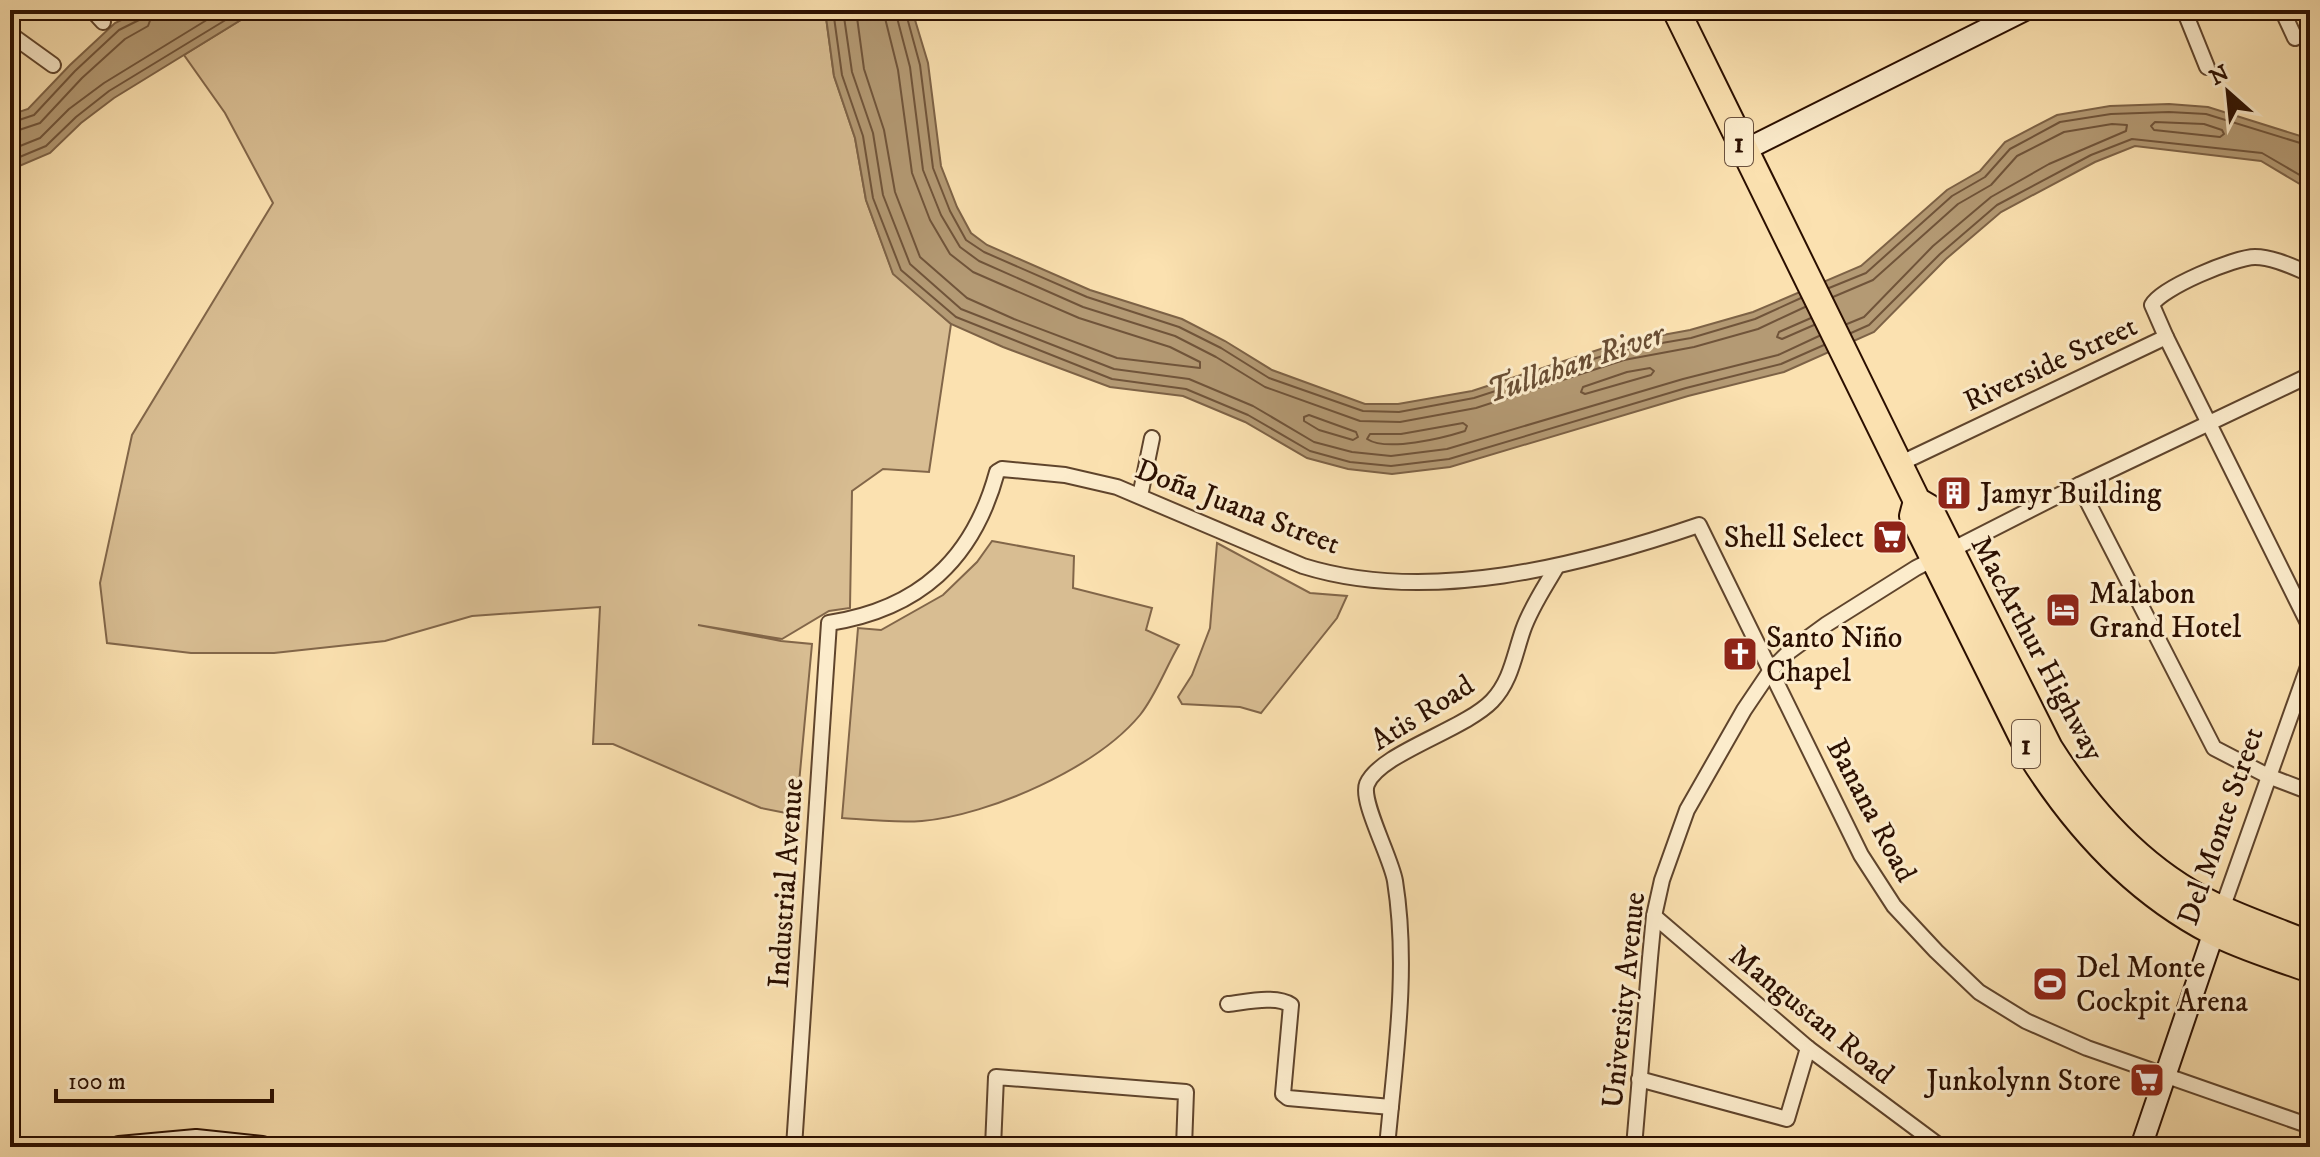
<svg xmlns="http://www.w3.org/2000/svg" width="2320" height="1157" viewBox="0 0 2320 1157" font-family="'IM FELL DW Pica',serif">
  <style>
    .green { fill: #d8bd92; stroke: #826649; stroke-width: 2 }
    .water { fill: #b49a74; stroke: #7d6246; stroke-width: 2 }
    .lines { fill: none; stroke-linecap: round; stroke-linejoin: round }
    .shore { stroke: #70543a; stroke-width: 2 }
    .street-casing { stroke: #5f442c; stroke-width: 18 }
    .secondary-casing { stroke: #2b0f00; stroke-width: 24 }
    .highway-casing { stroke: #2b0f00; stroke-width: 30 }
    .street { stroke: #fceccc; stroke-width: 14 }
    .secondary { stroke: #fceccc; stroke-width: 20 }
    .highway { stroke: #fbe1b0; stroke-width: 26 }
    .labels { text-anchor: middle; stroke-width: 6; stroke-linejoin: round; paint-order: stroke }
    .shield { fill: #fceccc; stroke: #6a513d; stroke-width: 2 }
    .shield-label { font-size: 28px; font-weight: bold; fill: #2b0f00 }
    .street-label { font-size: 30px; fill: #2b0f00; stroke: #fceccc }
    .poi-label { font-size: 30px; fill: #2b0f00; stroke: #fceccc; text-anchor: start }
    .water-label { font-size: 32px; font-style: italic; fill: #694e34; stroke: #fceccc }
  </style>
  <rect width="100%" height="100%" fill="#fbe1b0"/>
  <filter id="stains"><feTurbulence type="fractalNoise" baseFrequency=".0025" numOctaves="4"/><feColorMatrix values="0 0 0 0 .2 0 0 0 0 .09 0 0 0 0 .02 0 0 0 .5 -.17"/></filter>
  <radialGradient id="worn" r=".72"><stop offset=".6" stop-color="#630" stop-opacity="0"/><stop offset="1" stop-color="#630" stop-opacity=".3"/></radialGradient>
  <g class="green">
    <path d="M257 10H825L834 76 855 138 866 200 893 273 951 324 929 472 883 469 852 491 850 608 829 611 782 639 698 625 781 641 812 644 796 815 761 808 613 744H593L600 607 472 616 385 641 274 653H191L107 643 100 583 132 435 273 203 225 113 184 55Z"/>
    <path d="M992 541 1074 556 1073 588 1152 608 1146 630 1179 645C1166 667 1156 695 1140 715 1096 768 990 815 922 821 895 823 869 820 842 818L858 628 881 630 943 595 977 562Z"/>
    <path d="M1217 543 1310 593 1347 596 1337 618 1261 713 1240 707 1182 704 1178 697 1192 675 1210 628Z"/>
  </g>
  <g class="water">
    <path d="M142 10H257L114 98 81 123 50 153 10 170V115L28 109 70 65 115 23Z"/>
    <path d="M825 10H912L928 63 941 166 957 207 971 233 987 245 1090 290 1182 319 1225 341 1272 370 1365 404H1398L1472 391 1619 343 1690 330 1753 312 1861 266 1947 190 1980 171 2005 142 2057 115 2110 106 2169 104 2208 107 2310 139V190L2261 161 2135 146 2095 162 2001 212 1946 259 1874 332 1784 372 1688 396 1450 467 1392 474 1348 469 1307 458 1245 422 1183 396 1110 387 1003 347 951 324 893 274 866 200 855 138 834 76Z"/>
  </g>
  <g class="lines">
    <g class="shore">
      <path d="M833 10 842 75 863 136 873 198 901 270 956 317 1112 379 1186 389 1248 415 1310 451 1350 462 1391 466 1449 459 1686 388 1781 364 1824 345"/>
      <path d="M843 10 852 72 873 133 883 195 910 264 961 309 1114 369 1189 379 1253 406 1314 442 1352 452 1391 456 1447 449 1683 379 1778 355 1819 336"/>
      <path d="M856 10 864 69 884 130 895 192 920 257 967 298 1014 319 1117 358 1200 368V362L1170 347 1079 318 1005 286 973 272 950 254 930 220 912 173 898 70 883 10"/>
      <path d="M895 10 910 67 923 170 941 215 960 247 979 261 1083 307 1175 336 1216 357 1265 387 1360 421 1400 422 1476 408 1624 360 1694 347 1758 329 1805 307"/>
      <path d="M905 10 920 65 933 168 950 211 966 240 984 252 1087 297 1179 327 1221 348 1269 378 1363 411 1399 412 1474 398 1621 350 1691 338 1755 319 1801 298"/>
      <path d="M2155 122 2204 124 2222 130 2224 134 2220 137 2154 130 2151 126Z"/>
      <path d="M10 123 34 115 75 71 119 30 141 19 143 10"/>
      <path d="M10 133 40 123 82 78 125 39 148 26 154 10"/>
      <path d="M10 150 40 138 69 109 104 83 223 10"/>
      <path d="M10 161 46 146 76 117 109 91 242 10"/>
      <path d="M1829 288 1866 273 1952 196 1985 177 2010 149 2060 122 2111 114 2169 112 2206 114 2310 146"/>
      <path d="M1833 297 1873 280 1958 204 1991 185 2017 156 2064 132 2112 124 2127 125 2126 131 2049 164 1991 197 1933 246 1864 317 1847 324"/>
      <path d="M1811 318 1779 332 1777 337 1782 339 1814 325"/>
      <path d="M1851 333 1869 325 1940 254 1997 205 2091 155 2132 139 2262 153 2310 181"/>
      <path d="M1650 368 1654 371 1651 375 1585 394 1581 392 1583 387 1627 372Z"/>
      <path d="M1309 415 1356 432 1358 437 1353 440 1319 430 1304 421V417Z"/>
      <path d="M1463 423 1467 426 1465 431C1443 438 1387 452 1367 439L1370 434H1401Z"/>
    </g>
    <defs>
      <g id="street">
        <path d="M92 10 103 22"/>
        <path d="M2184 10 2207 67"/>
        <path d="M2282 10 2295 38"/>
        <path d="M10 34 53 65"/>
        <path d="M2310 274C2293 267 2273 257 2255 257 2235 257 2161 288 2152 305L2166 337 2310 627"/>
        <path d="M1899 464 2166 337"/>
        <path d="M2079 485 2214 748 2268 776 2310 792"/>
        <path d="M1140 496 1152 438"/>
        <path d="M2222 909 2310 661"/>
        <path d="M1654 916 1808 1048 1941 1147"/>
        <path d="M1228 1004C1246 1002 1276 995 1291 1005L1284 1083 1283 1094 1288 1098 1391 1107"/>
        <path d="M1639 1079 1787 1119 1808 1048"/>
        <path d="M794 1147 829 623C919 609 973 560 997 472L1002 469 1065 475 1117 487 1303 566C1428 605 1579 566 1699 525L1861 855 1894 906 1936 951 1979 992 2026 1021 2087 1048 2310 1126"/>
        <path d="M993 1147 996 1077 1186 1092 1184 1147"/>
        <path d="M1387 1147C1395 1059 1409 969 1395 881 1391 857 1360 801 1367 784 1380 753 1464 730 1492 701 1511 681 1514 656 1523 630 1531 607 1545 587 1557 566"/>
        <path d="M1634 1147 1650 958 1654 916 1662 880 1687 810 1744 710 1771 670 1790 651 1827 624 1916 568 2079 485 2310 375"/>
      </g>
      <g id="secondary">
        <path d="M1743 151 2025 10"/>
        <path d="M119 1147 196 1140 262 1147"/>
        <path d="M2141 1147 2218 920"/>
      </g>
      <g id="highway">
        <path d="M1676 10 1917 501 1929 508 2049 748C2092 816 2148 877 2223 910 2252 923 2281 933 2310 945"/>
        <path d="M1917 501 1913 516 2032 756C2078 829 2135 891 2212 931 2242 947 2278 957 2310 969"/>
      </g>
    </defs>
    <use href="#street" class="street-casing"/>
    <use href="#secondary" class="secondary-casing"/>
    <use href="#highway" class="highway-casing"/>
    <use href="#street" class="street"/>
    <use href="#secondary" class="secondary"/>
    <use href="#highway" class="highway"/>
  </g>
  <defs>
    <symbol id="building-square" viewBox="-11 -11 22 22"><rect x="-9" y="-9" width="18" height="18" rx="4" fill="#8f2418" stroke="#fceccc"/><path d="M-4-6H4V6H1V3H-1V6H-4ZM-2.5-4.3h1.7v1.8h-1.7ZM.8-4.3h1.7v1.8H.8ZM-2.5-1h1.7V.8h-1.7ZM.8-1h1.7V.8H.8Z" fill="#fff"/></symbol>
    <symbol id="supermarket-square" viewBox="-11 -11 22 22"><rect x="-9" y="-9" width="18" height="18" rx="4" fill="#8f2418" stroke="#fceccc"/><path d="M-6-5.5h2.5l.6 2H6L4.5 2H-2.5L-4.4-4H-6ZM-1.5 3.2a1.3 1.3 0 1 0 .1 0ZM3 3.2a1.3 1.3 0 1 0 .1 0Z" fill="#fff"/></symbol>
    <symbol id="hotel-square" viewBox="-11 -11 22 22"><rect x="-9" y="-9" width="18" height="18" rx="4" fill="#8f2418" stroke="#fceccc"/><path d="M-6-4.5h1.5V1H6V5H4.5V3h-9V5H-6ZM-4 0a1.8 1.8 0 1 1 3.6 0ZM.5 0V-2.5h3Q6-2.5 6 0Z" fill="#fff"/></symbol>
    <symbol id="church-square" viewBox="-11 -11 22 22"><rect x="-9" y="-9" width="18" height="18" rx="4" fill="#8f2418" stroke="#fceccc"/><path d="M-1.2-6h2.4v3.5h3.3v2.4h-3.3V6h-2.4V-.1h-3.3v-2.4h3.3Z" fill="#fff"/></symbol>
    <symbol id="stadium-square" viewBox="-11 -11 22 22"><rect x="-9" y="-9" width="18" height="18" rx="4" fill="#8f2418" stroke="#fceccc"/><path d="M0-5a6.5 5 0 1 0 0 10a6.5 5 0 1 0 0-10ZM-3.5-1.8h7v3.6h-7Z" fill="#fff"/></symbol>
  </defs>
  <g fill-rule="evenodd">
    <use href="#building-square" x="1934" y="473" width="40" height="40"/>
    <use href="#supermarket-square" x="1870" y="517" width="40" height="40"/>
    <use href="#hotel-square" x="2043" y="590" width="40" height="40"/>
    <use href="#church-square" x="1720" y="634" width="40" height="40"/>
    <use href="#stadium-square" x="2030" y="964" width="40" height="40"/>
    <use href="#supermarket-square" x="2127" y="1060" width="40" height="40"/>
  </g>
  <g class="labels">
    <g class="shield">
      <rect x="1725" y="118" width="28" height="48" rx="6"/>
      <rect x="2012" y="720" width="28" height="48" rx="6"/>
    </g>
    <g class="shield-label">
      <text x="1739" y="152">1</text>
      <text x="2026" y="754">1</text>
    </g>
    <g class="street-label">
      <text transform="translate(2050 363) rotate(-25)" y="10">Riverside Street</text>
      <text transform="translate(1238 506) rotate(21)" y="10">Doña Juana Street</text>
      <text transform="translate(2038 648) rotate(62)" y="10">MacArthur Highway</text>
      <text transform="translate(1422 712) rotate(-32)" y="10">Atis Road</text>
      <text transform="translate(1872 810) rotate(62)" y="10">Banana Road</text>
      <text transform="translate(2220 826) rotate(-71)" y="10">Del Monte Street</text>
      <text transform="translate(785 883) rotate(-86)" y="10">Industrial Avenue</text>
      <text transform="translate(1623 1000) rotate(-84)" y="10">University Avenue</text>
      <text transform="translate(1812 1014) rotate(39)" y="10">Mangustan Road</text>
    </g>
    <g class="poi-label">
      <text x="1980" y="503">Jamyr Building</text>
      <text x="1864" y="547" text-anchor="end">Shell Select</text>
      <text x="2089" y="603">Malabon<tspan x="2089" dy="34">Grand Hotel</tspan></text>
      <text x="1766" y="647">Santo Niño<tspan x="1766" dy="34">Chapel</tspan></text>
      <text x="2076" y="977">Del Monte<tspan x="2076" dy="34">Cockpit Arena</tspan></text>
      <text x="2121" y="1090" text-anchor="end">Junkolynn Store</text>
    </g>
    <g class="water-label">
      <text transform="translate(1575 362) rotate(-19)" y="11">Tullahan River</text>
    </g>
  </g>
  <rect width="2320" height="1157" fill="none" stroke="#fbe1b0" stroke-width="40"/>
  <rect x="12" y="12" width="2296" height="1133" fill="none" stroke="#2b0f00" stroke-width="4"/>
  <rect x="20" y="20" width="2280" height="1117" fill="none" stroke="#2b0f00" stroke-width="2"/>
  <g transform="translate(2228 92) rotate(333)" stroke="#fceccc" stroke-width="6" paint-order="stroke">
  <path d="M0-6L14 30L0 20L-14 30Z" fill="#2b0f00"/>
  <text y="-12" font-size="22" font-weight="bold" text-anchor="middle" fill="#2b0f00">N</text>
  </g>
  <path d="M56 1089v12h216v-12" fill="none" stroke="#2b0f00" stroke-width="4"/>
  <text x="68" y="1089" font-size="24" fill="#2b0f00" stroke="#fceccc" stroke-width="6" paint-order="stroke">100 m</text>
  <rect width="100%" height="100%" filter="url(#stains)"/>
  <rect width="100%" height="100%" fill="url(#worn)"/>
</svg>
